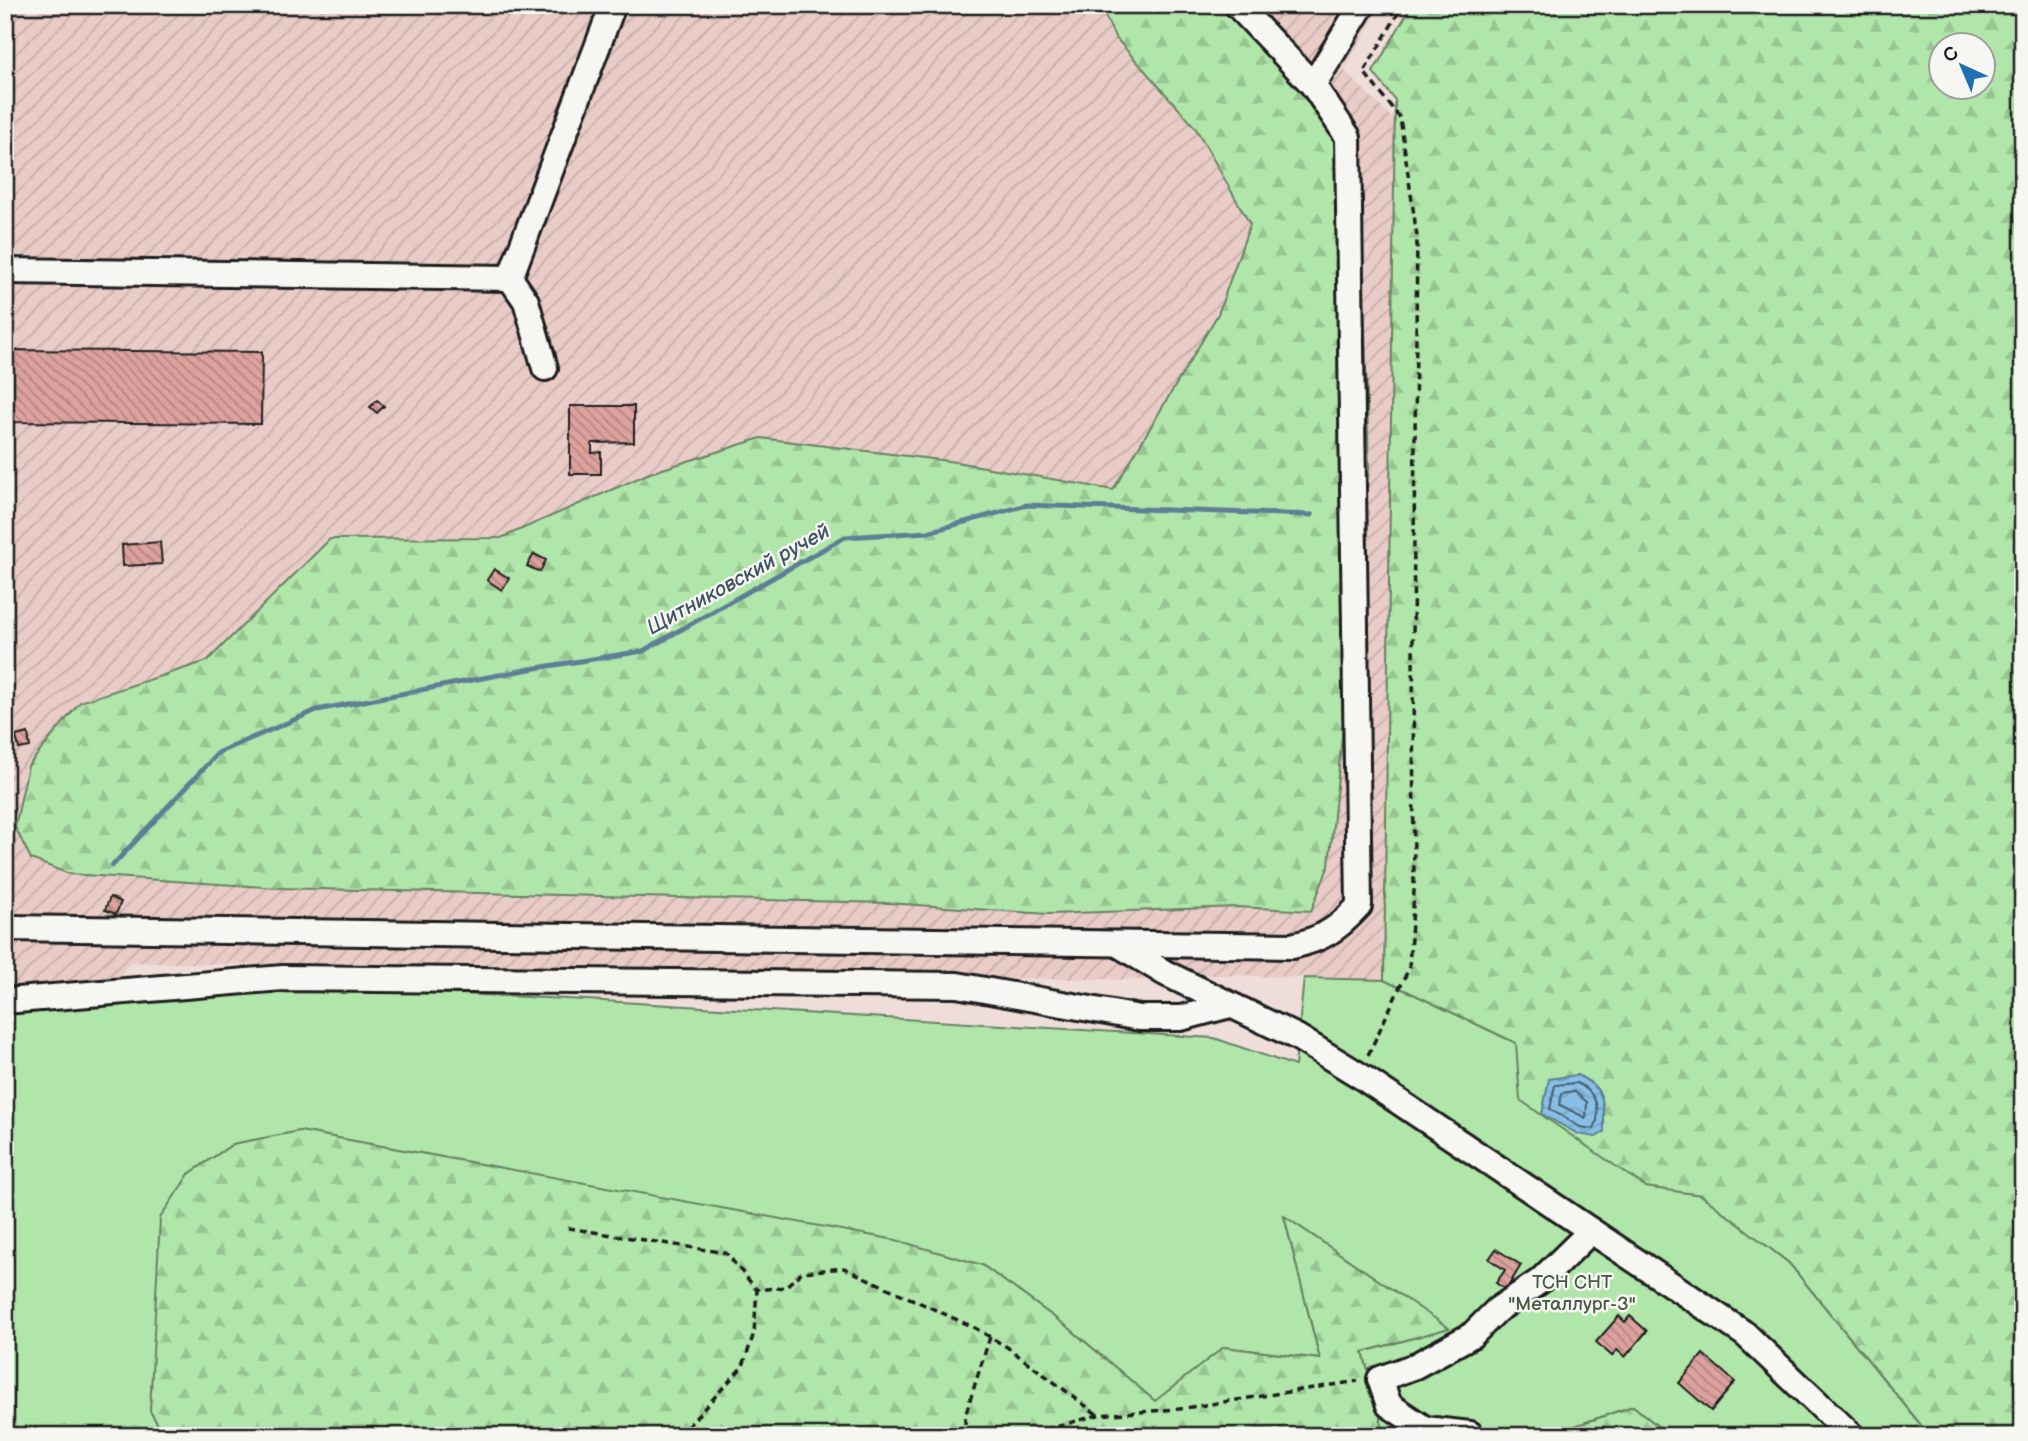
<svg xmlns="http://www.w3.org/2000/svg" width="2028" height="1441" viewBox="0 0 2028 1441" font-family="'Balsamiq Sans',sans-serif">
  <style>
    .industrial { fill: url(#industrial-furrows) }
    .green { fill: #b0e6a9; stroke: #668162; stroke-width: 2 }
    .forest { fill: url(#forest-firs); stroke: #668162; stroke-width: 2; fill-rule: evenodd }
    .water { fill: url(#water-waves); stroke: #5d7e95; stroke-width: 2 }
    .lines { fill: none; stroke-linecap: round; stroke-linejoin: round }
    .shore { stroke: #475d6d; stroke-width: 2 }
    .stream { stroke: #5d7e95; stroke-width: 5 }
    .building { fill: url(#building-back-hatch); stroke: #1c1c1c; stroke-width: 2 }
    .minor-casing { stroke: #1c1c1c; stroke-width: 30 }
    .path { stroke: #1c1c1c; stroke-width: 3.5; stroke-dasharray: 7 5; stroke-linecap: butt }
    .minor { stroke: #f6f6f2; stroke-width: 24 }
    .labels { text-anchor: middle; stroke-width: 5; stroke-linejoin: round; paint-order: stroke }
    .park-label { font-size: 19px; fill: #485946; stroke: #f6f6f2 }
    .water-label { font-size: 21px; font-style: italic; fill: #425563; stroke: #f6f6f2 }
  </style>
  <defs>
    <pattern id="industrial-furrows" width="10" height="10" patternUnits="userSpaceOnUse" patternTransform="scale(1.75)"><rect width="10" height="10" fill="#e9cbc7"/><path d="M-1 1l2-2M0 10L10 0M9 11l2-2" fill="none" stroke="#c7aeaa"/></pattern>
    <pattern id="forest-firs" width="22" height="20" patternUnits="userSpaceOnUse" patternTransform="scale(1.75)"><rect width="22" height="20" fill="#b0e6a9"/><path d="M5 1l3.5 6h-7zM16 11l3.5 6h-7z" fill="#97c591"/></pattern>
    <pattern id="water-waves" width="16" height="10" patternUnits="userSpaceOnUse" patternTransform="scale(1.75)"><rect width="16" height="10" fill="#88bfe6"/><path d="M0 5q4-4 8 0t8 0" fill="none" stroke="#75a4c5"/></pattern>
    <pattern id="building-back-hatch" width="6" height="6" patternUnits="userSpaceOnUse" patternTransform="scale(1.75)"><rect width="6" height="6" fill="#dda29e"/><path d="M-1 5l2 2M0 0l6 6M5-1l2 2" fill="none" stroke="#b28380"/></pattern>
  </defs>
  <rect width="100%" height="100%" fill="#eeddd9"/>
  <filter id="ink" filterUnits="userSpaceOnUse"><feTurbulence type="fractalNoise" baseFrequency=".0143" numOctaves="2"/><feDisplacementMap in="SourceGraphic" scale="14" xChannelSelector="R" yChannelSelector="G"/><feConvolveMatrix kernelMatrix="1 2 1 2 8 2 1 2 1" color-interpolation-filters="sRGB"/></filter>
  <g filter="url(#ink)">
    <path class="industrial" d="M5 5H1381L1344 70 1395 121 1384 980 1190 974 1163 980 834 976 130 962 118 978 5 989Z"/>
    <path class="green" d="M1304 978 1384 980 1516 1043 1646 1187 1701 1194 1789 1263 1930 1436H1670L1633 1406 1546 1436H1389L1384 1434 1363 1352 1448 1328 1284 1216 1320 1359 1224 1347 1156 1402 1069 1328 982 1265 300 1131 233 1144 189 1174 150 1411 165 1436H5V1014L25 1005 315 987 587 1000 1214 1038 1295 1066Z"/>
    <g class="forest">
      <path d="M1100 5H1226L1360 154 1369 469 1329 865 1311 911 1238 907 1049 914 888 903 278 888 69 874 31 859 15 827 28 766 80 702 207 661 330 539 501 538 650 473 761 438 956 462 1113 490 1218 314 1250 224 1195 127 1115 37Z"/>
      <path d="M1412 5H2023V1436H1930L1789 1263 1701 1195 1646 1187 1520 1100 1516 1043 1384 980 1395 100 1373 72ZM1940 46H1982V88H1940Z"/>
      <path d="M300 1131 896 1240 982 1265 1069 1328 1155 1401 1224 1347 1320 1359 1284 1216 1449 1328 1363 1352 1384 1433 1389 1436H165L150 1411 160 1218 189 1174 233 1144Z"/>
      <path d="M1633 1406 1670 1436H1546Z"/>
    </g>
    <path class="water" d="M1577 1075C1606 1088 1604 1102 1604 1132L1596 1137 1578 1134 1542 1114 1549 1079Z"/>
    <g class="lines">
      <g class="shore">
        <path d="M1577 1083C1595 1091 1603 1110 1594 1129L1580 1127 1550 1109 1555 1085Z"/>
        <path d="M1574 1091 1587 1102 1586 1118 1560 1105 1562 1093Z"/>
      </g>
      <path class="stream" d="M112 866 219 752 317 710 530 669 643 651 845 537 928 532 1027 505 1312 515"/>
    </g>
    <g class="building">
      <path d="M5 350 262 352 261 424 5 422Z"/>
      <path d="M377 400 384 406 377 413 370 407Z"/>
      <path d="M570 406H634V442L592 443V453L601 452V474H570Z"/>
      <path d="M160 542 162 564 123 566 122 545Z"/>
      <path d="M534 554 546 560 540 572 527 566Z"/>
      <path d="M494 569 509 578 502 590 487 580Z"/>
      <path d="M28 733 30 747 19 749 16 736Z"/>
      <path d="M110 897 121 902 116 914 105 910Z"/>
      <path d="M1496 1249 1521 1265 1506 1290 1496 1283 1505 1270 1489 1259Z"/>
      <path d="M1619 1316 1625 1322 1630 1316 1647 1331 1625 1357 1617 1350 1612 1356 1596 1342Z"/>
      <path d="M1703 1354 1735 1382 1711 1411 1679 1383Z"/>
    </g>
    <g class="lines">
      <defs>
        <g id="minor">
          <path d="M1313 85 1362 5"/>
          <path d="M5 271 510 278 613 5"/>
          <path d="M510 278 526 301 545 368"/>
          <path d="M5 928 1292 946C1323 939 1338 929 1359 906L1348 137 1313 85 1237 5"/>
          <path d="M1121 946 1165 973 1297 1037 1359 1075 1745 1334 1852 1436"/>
          <path d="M5 1001 283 978 957 985 1140 1018H1181L1230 1005"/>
          <path d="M1470 1434 1425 1429 1389 1405 1380 1379 1415 1366 1472 1335 1497 1310 1540 1281 1591 1231"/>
        </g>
      </defs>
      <use href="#minor" class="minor-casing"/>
      <g class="path">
        <path d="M1368 1055 1409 968 1414 891 1413 639 1417 236 1400 118 1364 72 1403 5"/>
        <path d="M568 1228 726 1253 757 1290"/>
        <path d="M679 1436 743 1366 754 1333 757 1290 785 1287 802 1272 844 1268 975 1328 1007 1347 1098 1415"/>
        <path d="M965 1436V1416L990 1337"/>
        <path d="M1023 1436 1098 1415 1179 1409 1358 1381"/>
        <path d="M2011 1436 2023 1425"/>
      </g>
      <use href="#minor" class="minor"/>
    </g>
  </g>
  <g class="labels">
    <g class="park-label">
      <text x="1572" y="1288">ТСН СНТ<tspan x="1572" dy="22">"Металлург-3"</tspan></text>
    </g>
    <g class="water-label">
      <text transform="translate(738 579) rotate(-29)" y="7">Щитниковский ручей</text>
    </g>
  </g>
  <rect width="2028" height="1441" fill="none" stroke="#f6f6f2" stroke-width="28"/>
  <rect x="14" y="14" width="2000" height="1413" fill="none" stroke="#1c1c1c" stroke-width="2.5" filter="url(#ink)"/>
  <g transform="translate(1962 66) rotate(316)"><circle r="33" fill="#f6f6f2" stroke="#9f9f9c" stroke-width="2"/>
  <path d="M0-5L12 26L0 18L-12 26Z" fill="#1f6fb2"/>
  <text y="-10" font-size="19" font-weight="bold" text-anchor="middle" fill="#1c1c1c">С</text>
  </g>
</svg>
